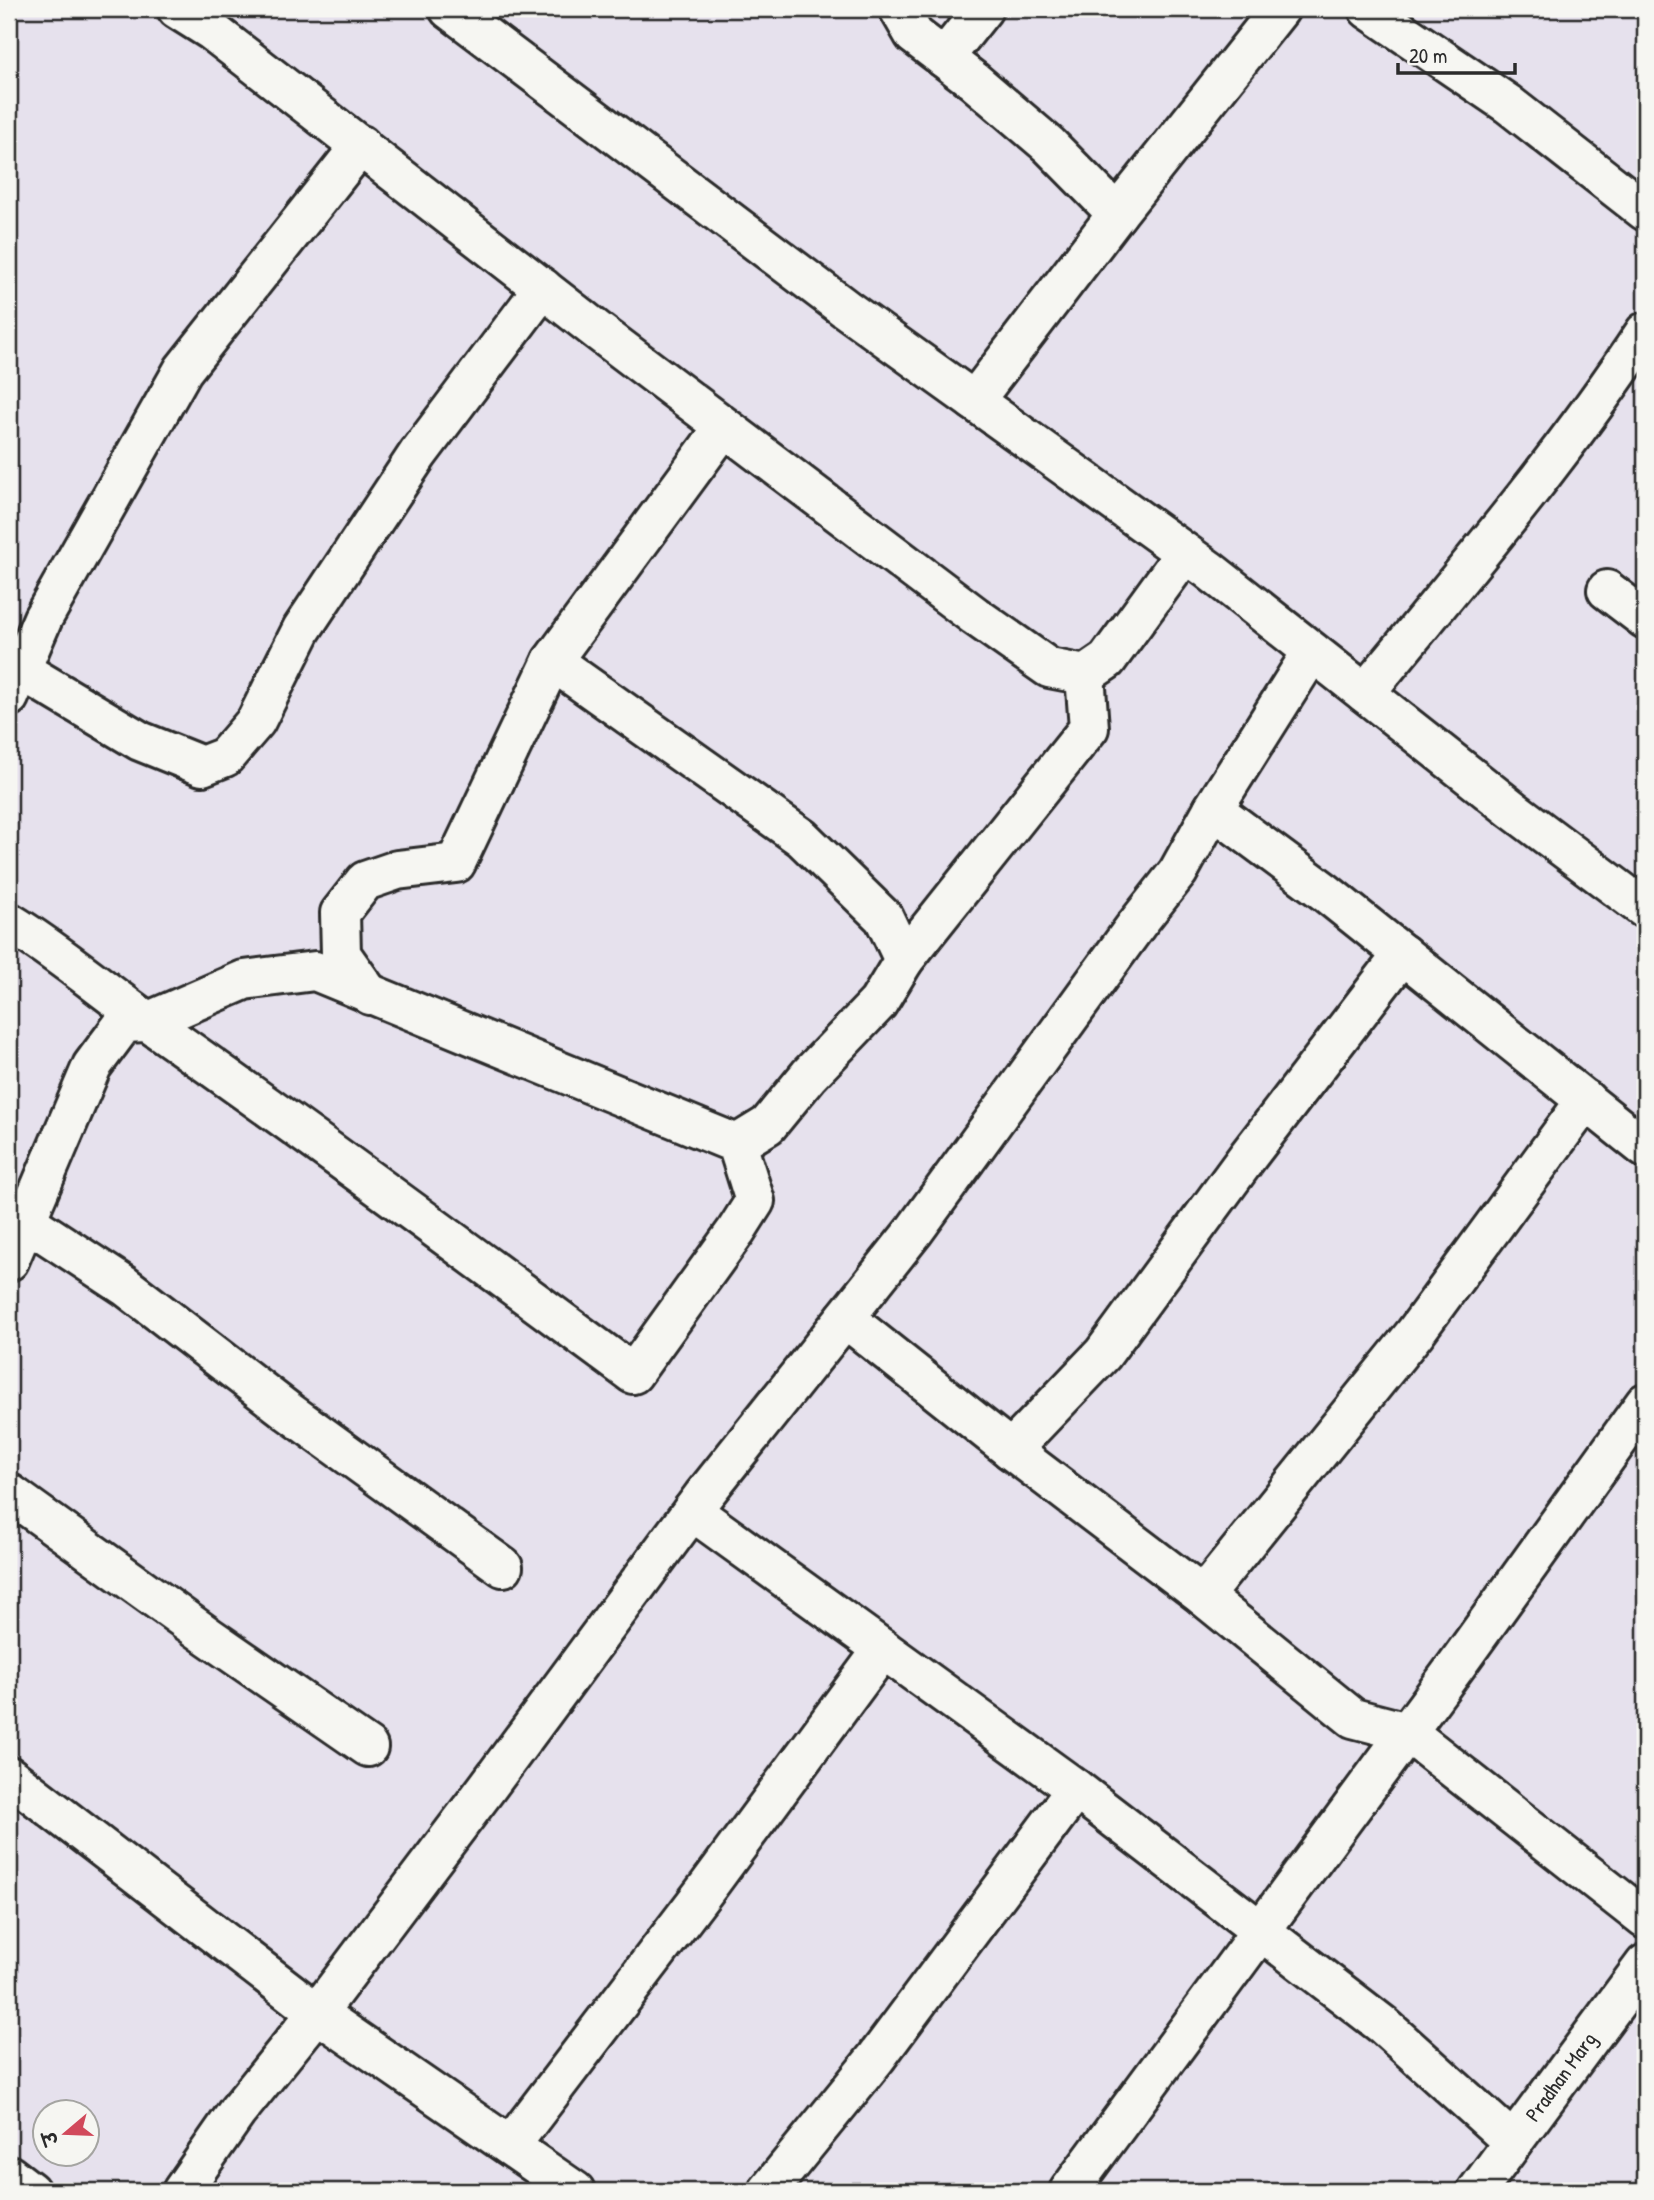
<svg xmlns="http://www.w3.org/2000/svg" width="1654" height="2200" viewBox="0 0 1654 2200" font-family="'Patrick Hand','Playpen Sans Deva',sans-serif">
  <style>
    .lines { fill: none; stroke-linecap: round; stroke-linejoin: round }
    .street-casing { stroke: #2b2b2b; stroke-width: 44 }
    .secondary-casing { stroke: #2b2b2b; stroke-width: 44 }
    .street { stroke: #f6f6f2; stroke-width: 38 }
    .secondary { stroke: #f6f6f2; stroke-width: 38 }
    .rail-casing { stroke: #2b2b2b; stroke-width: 8 }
    .rail { stroke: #f6f6f2; stroke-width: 5; stroke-dasharray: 16; stroke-linecap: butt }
    .labels { text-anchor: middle; stroke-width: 7; stroke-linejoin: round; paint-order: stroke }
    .street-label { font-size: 21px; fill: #2b2b2b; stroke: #f6f6f2 }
  </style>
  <rect width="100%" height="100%" fill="#e6e1ed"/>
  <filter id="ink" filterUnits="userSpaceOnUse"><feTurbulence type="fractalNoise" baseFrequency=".0143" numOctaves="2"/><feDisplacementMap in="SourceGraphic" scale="14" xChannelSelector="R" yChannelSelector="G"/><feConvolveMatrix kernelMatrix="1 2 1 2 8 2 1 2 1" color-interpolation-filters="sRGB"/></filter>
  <g filter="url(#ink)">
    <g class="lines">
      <defs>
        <g id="street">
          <path d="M177 9 212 31 599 332 975 616 1049 668 1085 675 1107 660 1185 553"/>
          <path d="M449 9 846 309 1209 570 1513 810 1645 909"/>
          <path d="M899 9 914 35 974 81 1049 145 1117 214"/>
          <path d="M1368 9 1508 104 1645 211"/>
          <path d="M944 58 983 9"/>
          <path d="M974 401 1117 214 1280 9"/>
          <path d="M1607 590 1645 619"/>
          <path d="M21 670 140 741 202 766 225 757 256 721 302 629 418 454 543 288"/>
          <path d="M1365 693C1462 575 1561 459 1645 332"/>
          <path d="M9 697 43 618 183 370 361 145"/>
          <path d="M1213 809 1312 652"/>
          <path d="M9 922C59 952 103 991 151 1024 314 1138 473 1256 633 1374L736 1231 755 1201 737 1144"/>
          <path d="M904 960 1089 728 1085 675"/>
          <path d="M370 995 341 954 340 913 365 881 397 870 456 863 552 661 724 427"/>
          <path d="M26 1221 125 1286 289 1412 503 1567"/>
          <path d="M9 1261 92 1066 124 1023 147 1022 244 980 315 971 737 1144 768 1125 809 1075 878 1003 904 960 884 918 802 838 552 661"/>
          <path d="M845 1318 1011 1450 1203 1596 1353 1718 1407 1732 1645 1919"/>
          <path d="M1011 1450 1103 1354 1248 1156 1403 954"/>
          <path d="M9 1493 209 1637 368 1747"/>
          <path d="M692 1511 1076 1789 1261 1931 1383 2025 1513 2142"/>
          <path d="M1203 1596 1415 1333 1586 1100"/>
          <path d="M9 1776 317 2013 575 2191"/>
          <path d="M510 2146 709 1885 883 1649"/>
          <path d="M182 2191 237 2112 317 2013 486 1789 703 1496 914 1231 1137 924 1178 872 1213 809 1325 892 1645 1148"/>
          <path d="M768 2191 876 2058 1076 1789"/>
          <path d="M1069 2191 1456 1666 1645 1403"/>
        </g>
        <g id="secondary">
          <path d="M9 2175 30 2191"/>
          <path d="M1477 2191 1645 1964"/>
        </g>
      </defs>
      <use href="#street" class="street-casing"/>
      <use href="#secondary" class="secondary-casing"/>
      <use href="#street" class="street"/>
      <use href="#secondary" class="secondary"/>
      <defs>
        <path id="rail" d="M1641 2191 1645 2185"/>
      </defs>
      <use href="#rail" class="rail-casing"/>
      <use href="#rail" class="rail"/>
    </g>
  </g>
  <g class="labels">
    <g class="street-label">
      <text transform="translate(1561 2077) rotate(-54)" y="7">Pradhan Marg</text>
    </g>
  </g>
  <rect width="1654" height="2200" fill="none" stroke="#f6f6f2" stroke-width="35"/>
  <rect x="18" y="18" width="1619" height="2165" fill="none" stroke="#2b2b2b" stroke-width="2.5" filter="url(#ink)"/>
  <g transform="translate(66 2133) rotate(251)"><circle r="33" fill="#f6f6f2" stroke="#a5a5a2" stroke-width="2"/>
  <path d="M0-5L12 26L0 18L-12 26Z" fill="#d1495b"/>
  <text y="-10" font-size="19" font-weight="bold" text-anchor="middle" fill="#2b2b2b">उ</text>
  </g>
  <path d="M1398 63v10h117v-10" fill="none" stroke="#2b2b2b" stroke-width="3.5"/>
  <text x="1409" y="63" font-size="21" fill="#2b2b2b" stroke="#f6f6f2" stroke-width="5" paint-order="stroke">20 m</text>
</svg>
